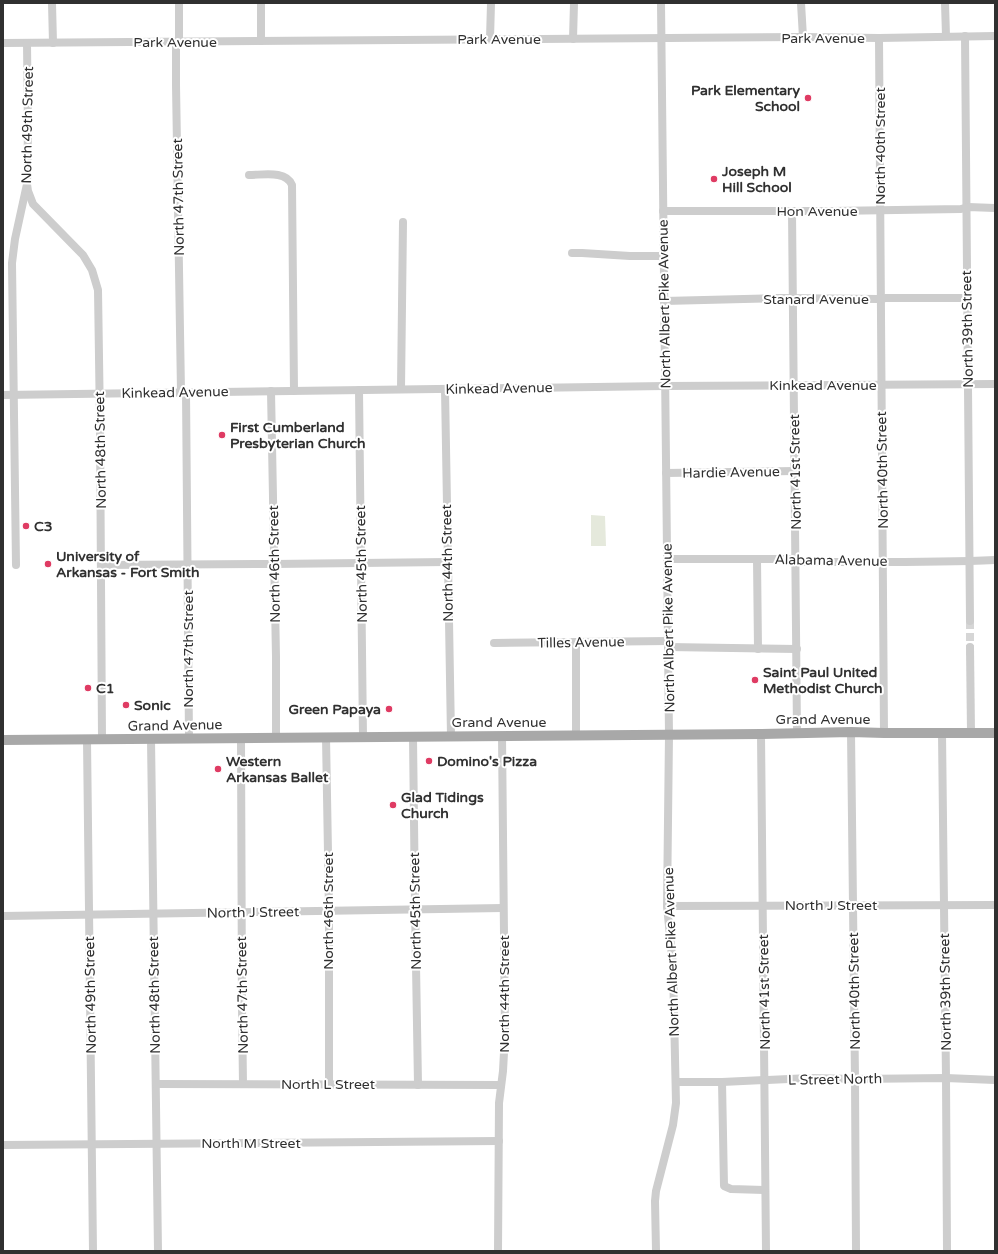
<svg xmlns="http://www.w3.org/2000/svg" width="998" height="1254" viewBox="0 0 998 1254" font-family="'Varela Round',sans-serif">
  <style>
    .green { fill: #e5e9dc }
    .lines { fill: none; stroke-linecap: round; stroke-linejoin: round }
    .minor-tunnel { stroke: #d6d6d6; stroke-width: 8; stroke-dasharray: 8 4; stroke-linecap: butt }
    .minor { stroke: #cdcdcd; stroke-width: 8 }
    .major { stroke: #a8a8a8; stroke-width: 10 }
    .poi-dot { fill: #df3b63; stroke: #fff; stroke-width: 1.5 }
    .labels { text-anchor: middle; stroke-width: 4; stroke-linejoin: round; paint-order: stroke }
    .street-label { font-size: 14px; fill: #303030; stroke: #fff }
    .poi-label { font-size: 14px; font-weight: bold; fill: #303030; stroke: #fff; text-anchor: start }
  </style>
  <rect width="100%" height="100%" fill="#fff"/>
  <path class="green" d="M591 515 605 516 606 546H591Z"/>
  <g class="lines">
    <path class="minor-tunnel" d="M970 621V647"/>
    <g class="minor">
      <path d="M52 3 53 43"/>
      <path d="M179 3V41L176 45V85L181 392"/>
      <path d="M801 3 803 37"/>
      <path d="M945 3 946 36"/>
      <path d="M965 36 970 621"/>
      <path d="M879 38 884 733"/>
      <path d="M490 39 491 3"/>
      <path d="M573 39 574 3"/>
      <path d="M261 41V3"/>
      <path d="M3 43 803 37 879 38 995 36"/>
      <path d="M249 175C263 175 286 170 292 185L294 391"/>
      <path d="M27 184 28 191 33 204 83 255 92 270 98 290 100 424 102 739"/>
      <path d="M663 211H832L961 209 968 207 995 208"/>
      <path d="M792 211 797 733"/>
      <path d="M572 253H582L630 256H664"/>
      <path d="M664 301 780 298 878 299 886 298H967"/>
      <path d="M401 389 403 222"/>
      <path d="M445 389 451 736"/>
      <path d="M359 390 363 737"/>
      <path d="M271 391 276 657V738"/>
      <path d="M186 392 189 739"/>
      <path d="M3 395 665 386 995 384"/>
      <path d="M666 473 795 471"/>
      <path d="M667 559H793L802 562C866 562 931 563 995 560"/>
      <path d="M757 559 758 649"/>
      <path d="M16 565 12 263 15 239 27 184 28 130 27 43"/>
      <path d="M101 565 274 564 447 562"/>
      <path d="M576 642V735"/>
      <path d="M494 643 668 641"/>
      <path d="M668 647 797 649"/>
      <path d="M970 647 971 733"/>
      <path d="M851 732 855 1079 856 1251"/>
      <path d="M942 733 946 1078 947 1251"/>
      <path d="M761 734 766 1251"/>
      <path d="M326 737 329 911V1085"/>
      <path d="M413 737 415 904 418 1085"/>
      <path d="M241 738 242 1007 243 1084"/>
      <path d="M151 739 158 1251"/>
      <path d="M87 740 93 1251"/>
      <path d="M667 906 995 905"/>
      <path d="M3 916 503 908"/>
      <path d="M676 1082H722L810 1078 855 1079 946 1078 995 1080"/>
      <path d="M722 1082 724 1186 731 1189 765 1190"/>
      <path d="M156 1084 501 1085"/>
      <path d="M3 1145 499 1141"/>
      <path d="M498 1251 499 1103 503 1071 505 1034 502 736"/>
      <path d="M656 1251 655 1201 656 1191 673 1125 676 1103 673 966 667 906 669 735 661 3"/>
    </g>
    <path class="major" d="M3 740 761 734 851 732 884 733H995"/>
  </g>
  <g class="poi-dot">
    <circle cx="808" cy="98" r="4"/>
    <circle cx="714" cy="179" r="4"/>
    <circle cx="222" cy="435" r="4"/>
    <circle cx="26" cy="526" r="4"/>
    <circle cx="48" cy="564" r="4"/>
    <circle cx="755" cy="680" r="4"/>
    <circle cx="88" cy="688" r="4"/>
    <circle cx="126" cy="705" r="4"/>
    <circle cx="389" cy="709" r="4"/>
    <circle cx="429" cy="761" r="4"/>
    <circle cx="218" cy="769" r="4"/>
    <circle cx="393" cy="805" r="4"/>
  </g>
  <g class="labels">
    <g class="street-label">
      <text x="823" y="43">Park Avenue</text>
      <text x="499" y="44">Park Avenue</text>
      <text x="175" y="47">Park Avenue</text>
      <text transform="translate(27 125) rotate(-89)" y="5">North 49th Street</text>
      <text transform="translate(880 146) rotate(-90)" y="5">North 40th Street</text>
      <text transform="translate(178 197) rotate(-91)" y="5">North 47th Street</text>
      <text x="817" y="216">Hon Avenue</text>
      <text x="816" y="304">Stanard Avenue</text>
      <text transform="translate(664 304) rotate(-91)" y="5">North Albert Pike Avenue</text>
      <text transform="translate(967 329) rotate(-91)" y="5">North 39th Street</text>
      <text x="823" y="390">Kinkead Avenue</text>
      <text transform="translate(499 388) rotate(-1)" y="5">Kinkead Avenue</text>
      <text transform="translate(175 392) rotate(-1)" y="5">Kinkead Avenue</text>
      <text transform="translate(100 450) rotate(-91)" y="5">North 48th Street</text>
      <text transform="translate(882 470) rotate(-91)" y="5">North 40th Street</text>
      <text transform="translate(731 472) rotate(-1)" y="5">Hardie Avenue</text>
      <text transform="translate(795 472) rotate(-91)" y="5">North 41st Street</text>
      <text transform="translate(831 560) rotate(1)" y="5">Alabama Avenue</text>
      <text transform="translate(447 563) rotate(-91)" y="5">North 44th Street</text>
      <text transform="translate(274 564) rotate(-91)" y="5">North 46th Street</text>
      <text transform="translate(361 564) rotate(-91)" y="5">North 45th Street</text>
      <text transform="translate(668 628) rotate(-91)" y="5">North Albert Pike Avenue</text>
      <text transform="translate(581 642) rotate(-1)" y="5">Tilles Avenue</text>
      <text transform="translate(188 649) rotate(-90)" y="5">North 47th Street</text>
      <text x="823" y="724">Grand Avenue</text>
      <text x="499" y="727">Grand Avenue</text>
      <text transform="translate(175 725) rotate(-1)" y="5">Grand Avenue</text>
      <text x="831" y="910">North J Street</text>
      <text transform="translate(328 911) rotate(-90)" y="5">North 46th Street</text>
      <text transform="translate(415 911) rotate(-91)" y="5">North 45th Street</text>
      <text transform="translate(253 912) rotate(-1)" y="5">North J Street</text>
      <text transform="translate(671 952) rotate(-92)" y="5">North Albert Pike Avenue</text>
      <text transform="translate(854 991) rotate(-91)" y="5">North 40th Street</text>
      <text transform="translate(764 992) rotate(-91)" y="5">North 41st Street</text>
      <text transform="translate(945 992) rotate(-91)" y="5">North 39th Street</text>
      <text transform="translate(504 994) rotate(-90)" y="5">North 44th Street</text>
      <text transform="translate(90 995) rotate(-91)" y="5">North 49th Street</text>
      <text transform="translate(154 995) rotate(-91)" y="5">North 48th Street</text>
      <text transform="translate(242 995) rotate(-91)" y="5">North 47th Street</text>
      <text transform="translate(835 1079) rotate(-1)" y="5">L Street North</text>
      <text x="328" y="1089">North L Street</text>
      <text x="251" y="1148">North M Street</text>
    </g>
    <g class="poi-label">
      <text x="800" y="95" text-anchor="end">Park Elementary<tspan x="800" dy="16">School</tspan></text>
      <text x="722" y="176">Joseph M<tspan x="722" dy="16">Hill School</tspan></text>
      <text x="230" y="432">First Cumberland<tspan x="230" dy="16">Presbyterian Church</tspan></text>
      <text x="34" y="531">C3</text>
      <text x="56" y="561">University of<tspan x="56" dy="16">Arkansas - Fort Smith</tspan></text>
      <text x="763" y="677">Saint Paul United<tspan x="763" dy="16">Methodist Church</tspan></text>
      <text x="96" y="693">C1</text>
      <text x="134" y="710">Sonic</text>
      <text x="381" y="714" text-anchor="end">Green Papaya</text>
      <text x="226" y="766">Western<tspan x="226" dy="16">Arkansas Ballet</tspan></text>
      <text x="437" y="766">Domino's Pizza</text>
      <text x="401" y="802">Glad Tidings<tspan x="401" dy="16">Church</tspan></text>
    </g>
  </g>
  <rect width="998" height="1254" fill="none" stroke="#303030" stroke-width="8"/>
</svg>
